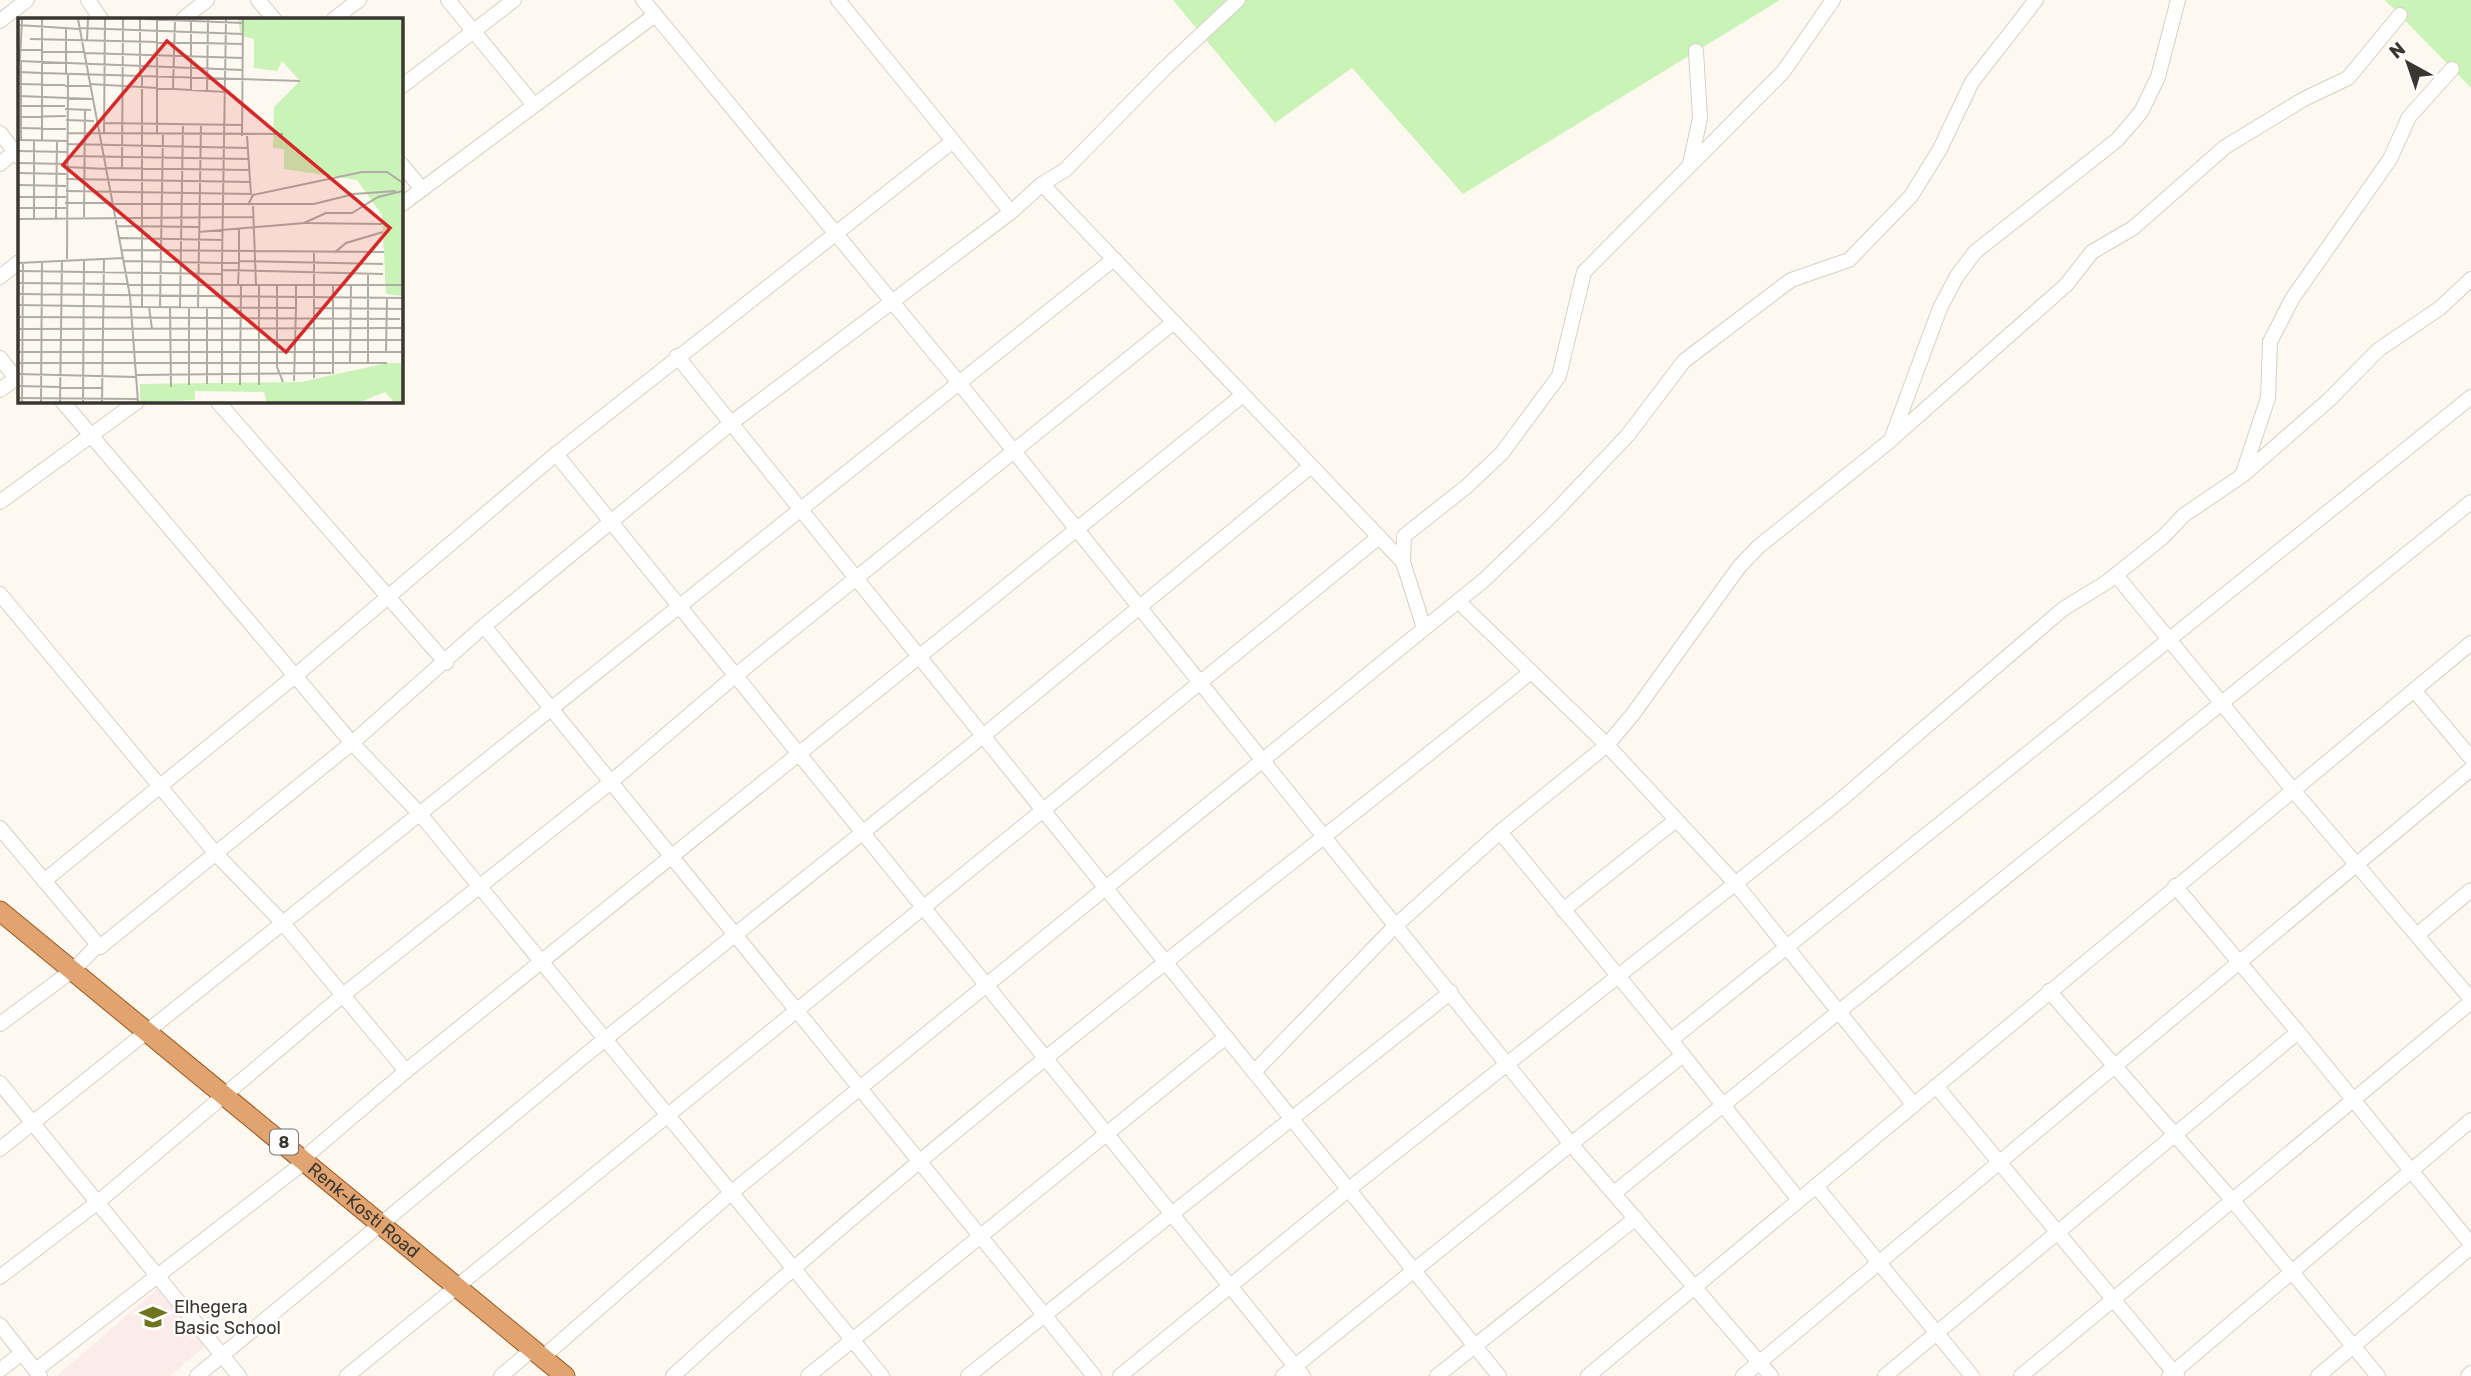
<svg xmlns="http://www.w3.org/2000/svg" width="2471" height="1376" viewBox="0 0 2471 1376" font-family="Rubik,sans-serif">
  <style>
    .education { fill: #fbebe9 }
    .green { fill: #caf3b8 }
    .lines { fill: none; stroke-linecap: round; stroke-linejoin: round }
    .minor-casing { stroke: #d8cfc2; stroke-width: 16 }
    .major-casing { stroke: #9a561c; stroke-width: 21 }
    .minor { stroke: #fff; stroke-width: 14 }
    .major { stroke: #e1a470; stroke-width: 19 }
    .labels { text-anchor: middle; stroke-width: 5; stroke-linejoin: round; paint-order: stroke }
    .shield { fill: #fff; stroke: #75726f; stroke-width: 2 }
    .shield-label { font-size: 16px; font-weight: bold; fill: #3a3631 }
    .street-label { font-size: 18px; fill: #3a3631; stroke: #fff }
    .poi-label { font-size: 18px; fill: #3a3631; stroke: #fff; text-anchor: start }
    .inset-road { fill: none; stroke: #b0aba4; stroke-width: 2 }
    .view { fill: #d62828; fill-opacity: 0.15; stroke: #d62828; stroke-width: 3.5 }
    .inset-edge { fill: none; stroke: #3a3631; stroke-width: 3.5 }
  </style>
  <rect width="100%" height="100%" fill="#fef9f0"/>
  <path class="education" d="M157 1289 206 1345 170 1376H57Z"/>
  <g class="green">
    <path d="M1173 0H1780L1463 194 1352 68 1275 123Z"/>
    <path d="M2385 0H2471V88Z"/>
  </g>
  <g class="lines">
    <defs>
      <g id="minor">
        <path d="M88 0 101 19"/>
        <path d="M258 0 274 19"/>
        <path d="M448 0 534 105"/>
        <path d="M643 0 960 384 1571 1144 1683 1055 1500 832"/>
        <path d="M838 0 1011 212"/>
        <path d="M183 19 207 0"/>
        <path d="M334 19 359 0"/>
        <path d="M0 21 27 0"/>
        <path d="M401 87 514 0"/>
        <path d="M0 133 19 157"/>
        <path d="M0 164 19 148"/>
        <path d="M401 164 422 189"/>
        <path d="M1690 164 1700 118 1696 51"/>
        <path d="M1042 184 1403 562"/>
        <path d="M401 205 655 15"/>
        <path d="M0 277 19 262"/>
        <path d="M677 356 1499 1376"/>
        <path d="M0 358 16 378"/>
        <path d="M0 390 19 376"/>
        <path d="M62 401 352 743 420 814 882 1376"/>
        <path d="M217 401 446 663"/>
        <path d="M1894 437 2066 285 2092 252 2133 228 2225 147 2304 99 2348 78 2400 15"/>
        <path d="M556 454 1303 1376"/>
        <path d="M2243 473 2268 398 2270 342 2292 299 2390 159 2409 117 2452 69"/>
        <path d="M0 502 138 401"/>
        <path d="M2116 575 2293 790 2471 999"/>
        <path d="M0 594 217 855 282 922 406 1071"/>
        <path d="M1458 601 1607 745 1736 884 1913 1104"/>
        <path d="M484 626 1094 1376"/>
        <path d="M1424 628 1403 562 1404 536 1466 487 1502 453 1559 376 1584 272 1783 72 1833 0"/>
        <path d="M2414 690 2471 758"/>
        <path d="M0 828 100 947"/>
        <path d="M44 881 295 676 556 454 953 141"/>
        <path d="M1563 910 1676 820"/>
        <path d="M2417 935 2471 890"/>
        <path d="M2049 991 2233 1201 2378 1376"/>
        <path d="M0 1024 73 970 98 945 100 947 352 743 484 626 730 424 1011 212 1042 184 1065 170 1164 69 1238 0"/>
        <path d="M2298 1032 2471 1244"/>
        <path d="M1671 1040 2471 397"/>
        <path d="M1683 1055 1799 1200"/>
        <path d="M1254 1072 1395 926 1500 832 1607 745 1633 714 1739 567 1758 547 1891 440 1940 308 1957 276 1975 252 2117 140 2141 112 2158 77 2178 0"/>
        <path d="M0 1083 239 1376"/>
        <path d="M1936 1086 2177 1376"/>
        <path d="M0 1149 1114 259"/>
        <path d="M304 1158 406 1071 1243 395"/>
        <path d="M1816 1186 2471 643"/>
        <path d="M1614 1193 2471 502"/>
        <path d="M0 1277 98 1202 343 995 611 782 736 675 1174 322"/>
        <path d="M0 1325 40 1376"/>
        <path d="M543 1357 731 1193 1484 580 1551 516 1627 436 1684 361 1791 280 1849 260 1911 196 1940 149 1972 82 2036 0"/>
        <path d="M0 1370 22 1353"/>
        <path d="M36 1370 307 1160"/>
        <path d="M197 1376 605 1039 983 736 1311 466"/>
        <path d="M347 1376 1379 537"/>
        <path d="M501 1376 533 1349"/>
        <path d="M673 1376C946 1126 1243 904 1531 672"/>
        <path d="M808 1376 1226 1037"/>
        <path d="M968 1376 1451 992"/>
        <path d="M1120 1376 1349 1189 1837 803 2063 609 2107 582 2163 537 2184 515 2243 475 2330 399 2378 350 2440 308 2471 279"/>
        <path d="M1283 1376 1571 1144 1771 1376"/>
        <path d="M1437 1376 1636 1218"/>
        <path d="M1588 1376 1816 1186 1972 1376"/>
        <path d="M1743 1376 2471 769"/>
        <path d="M1885 1376 2298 1032 2175 886"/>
        <path d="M2021 1376 2471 1002"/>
        <path d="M2169 1376 2471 1120"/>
        <path d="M2318 1376 2471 1247"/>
        <path d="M2468 1376 2471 1373"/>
      </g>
      <g id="major">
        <path id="s1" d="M0 911 565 1376"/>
      </g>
    </defs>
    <use href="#minor" class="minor-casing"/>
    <use href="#major" class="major-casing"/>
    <use href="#minor" class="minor"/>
    <use href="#major" class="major"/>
  </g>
  <defs>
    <symbol id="school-bare" viewBox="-9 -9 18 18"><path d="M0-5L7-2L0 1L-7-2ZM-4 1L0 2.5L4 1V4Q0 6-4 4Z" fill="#70751d" stroke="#fff" stroke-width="2.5" paint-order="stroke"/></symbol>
  </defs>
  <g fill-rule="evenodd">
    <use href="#school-bare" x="134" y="1298" width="38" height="38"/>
  </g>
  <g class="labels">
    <rect class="shield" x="270" y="1129.5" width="28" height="25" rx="5"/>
    <g class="shield-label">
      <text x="284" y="1148">8</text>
    </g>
    <g class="street-label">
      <text dy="6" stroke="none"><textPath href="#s1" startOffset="471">Renk-Kosti Road</textPath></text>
    </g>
    <g class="poi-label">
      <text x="174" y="1313">Elhegera<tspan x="174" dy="21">Basic School</tspan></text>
    </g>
  </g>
  <g transform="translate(18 18)">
    <rect width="385" height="385" fill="#fef9f0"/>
    <path d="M220 1H385V278L368 276 364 197 339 162 266 151V131L255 130 256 89 282 63 264 43 259 53 236 50V21L223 18ZM369 345H385V384H376L367 374 342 384H249L246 374 177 373V382L122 384V366L283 364Z" fill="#caf3b8"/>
    <path class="inset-road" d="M24 1V34H66M60 1 112 278 120 384M126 1 225 5M208 1 204 245H221V211M0 7 61 11M62 10 225 16M12 21 225 26M69 22 70 1M0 32H24M24 34V55L124 58M67 35 225 40M0 43 225 52M2 43 4 1M3 43V122M0 54 24 55V122M48 56V11M122 58V1M1 66 47 67M72 66 207 74M47 68H72M155 70 157 2M173 72V2M189 73 190 2M1 78 75 81M1 88H47M47 91 73 92M1 99 48 98M48 102 76 103M86 105 224 107M1 110 48 111M49 115 265 116M86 116 87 1M139 116V1M224 118 225 1M229 118 233 177M1 122 49 123M49 126 230 130M0 133 49 134M49 138 230 141M0 145 48 146M48 149 89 151M89 150 231 152M104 150 105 1M0 155 48 156M48 161 232 164M0 167 48 168M48 173 233 176M0 179H48M47 185H95M95 186H296L336 176 378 173M230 187 235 177 344 154H369L385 165M235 188 238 267M0 190H48M66 199 67 92M16 200V122M38 200 39 123M0 201 236 199M287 205 364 206M99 208 181 209M181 214 286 205 308 195H334L360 179 385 173M102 220 205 222M104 232 366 234M316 235 328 225 365 214M49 241 50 56M106 243 204 245V366M221 243 365 246M0 245 106 240M204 252 365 256M0 253 204 256M0 265 110 266M110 267H223L222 367M220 267 221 245M223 267H385M259 267V349L265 364M315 268V356M0 276 385 280M0 287 124 289V58L282 63M124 289 278 290V267M131 289 134 311M142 289 145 116M152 289 153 369M162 289 165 106M180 290 183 106M296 290 385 291M0 299 382 301M0 311 385 310M0 322H384M368 333 369 280M0 334H385M0 345H369M332 345 333 268M350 345V255M0 356 118 359M119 357 313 355M296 360V235M276 363 278 290M189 366V290M171 367V290M241 367V267M0 368 84 370M0 380 120 381M4 384 5 244M23 384 24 243M42 384 44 242M65 384 66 241M84 384 86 241"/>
    <path class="view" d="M149 23 372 210 268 334 45 147Z"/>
    <rect width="385" height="385" class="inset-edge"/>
  </g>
  <g transform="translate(2408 63) rotate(320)" stroke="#ffffff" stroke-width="5" paint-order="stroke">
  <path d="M0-5L12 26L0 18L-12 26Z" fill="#3a3631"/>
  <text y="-10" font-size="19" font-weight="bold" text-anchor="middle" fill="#3a3631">N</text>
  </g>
</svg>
